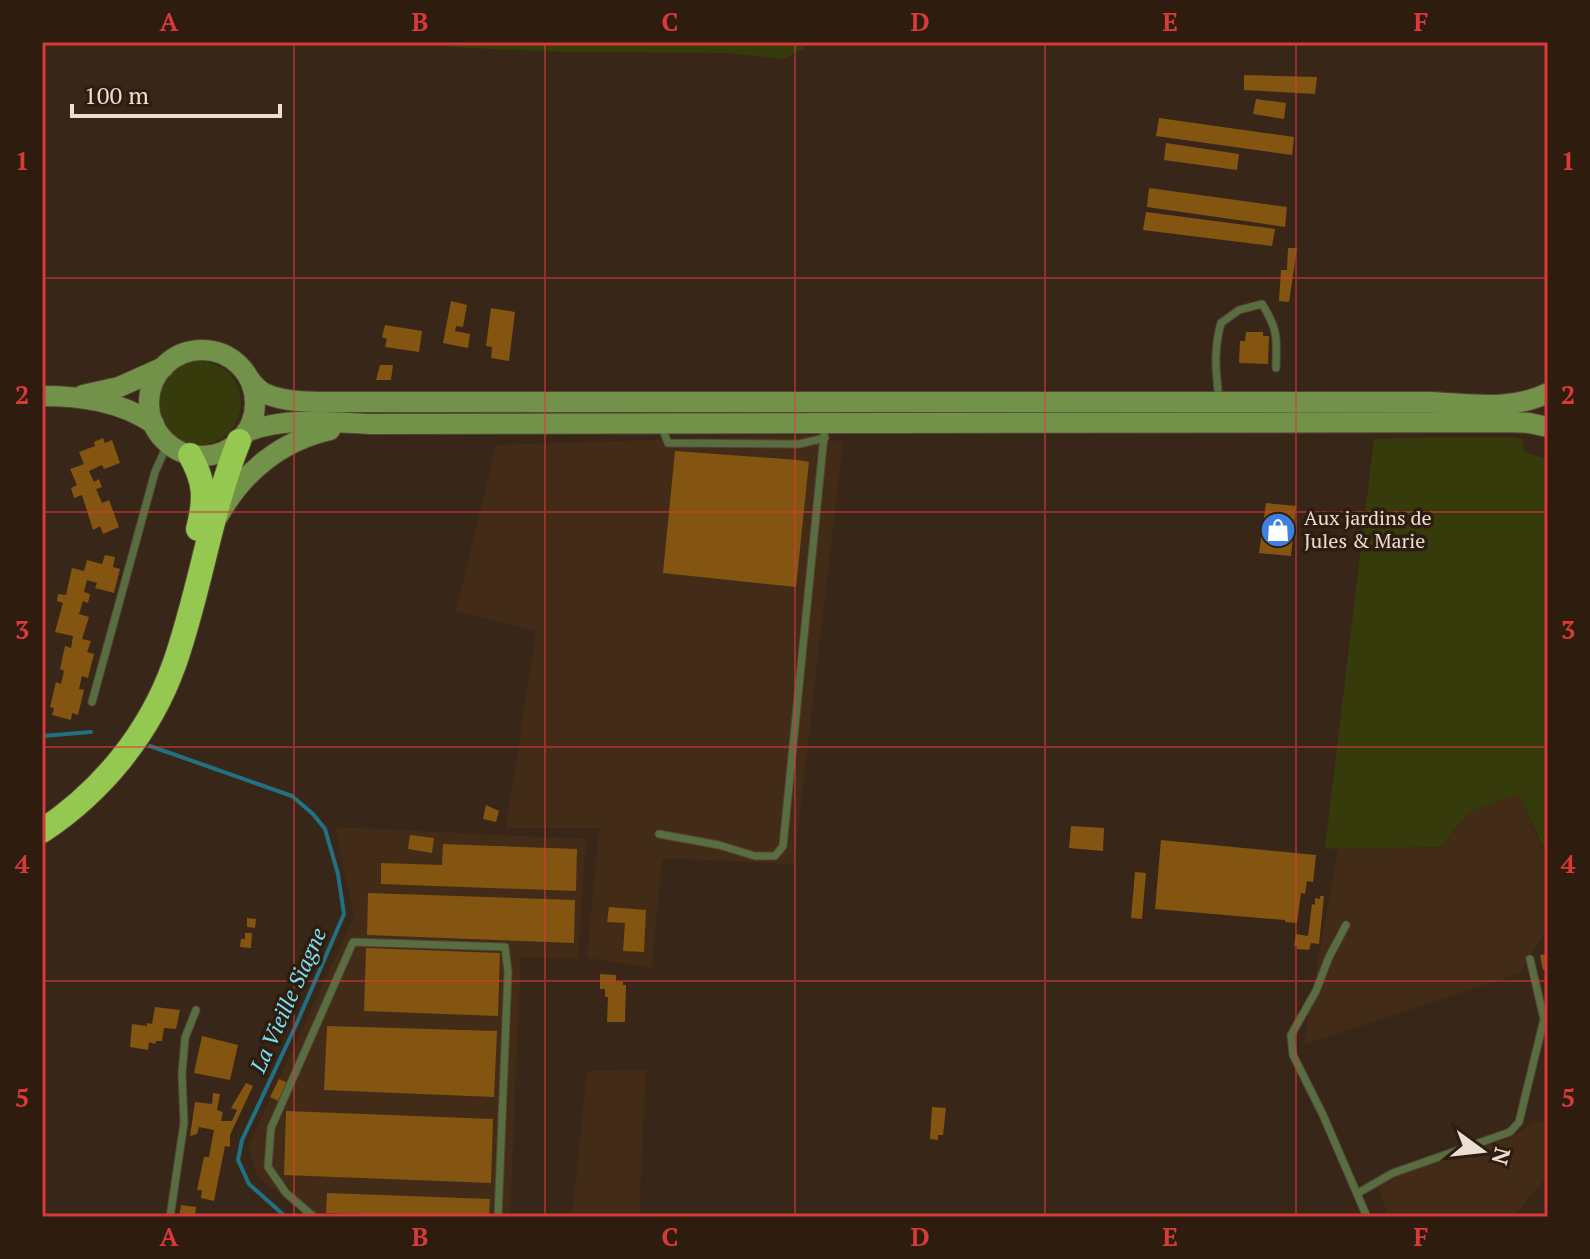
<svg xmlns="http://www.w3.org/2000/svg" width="1590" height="1259" viewBox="0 0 1590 1259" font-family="'PT Serif',serif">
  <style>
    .built { fill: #422b17 }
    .green { fill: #363b0c }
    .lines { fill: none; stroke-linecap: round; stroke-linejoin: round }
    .stream { stroke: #207182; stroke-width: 4 }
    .building { fill: #835510 }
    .lane-casing { stroke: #544436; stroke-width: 9 }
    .secondary-casing { stroke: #544436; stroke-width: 22 }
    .highway-casing { stroke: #544436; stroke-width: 26 }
    .lane { stroke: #586d40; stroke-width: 7 }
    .secondary { stroke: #719248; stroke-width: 20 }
    .highway { stroke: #95c850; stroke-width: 24 }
    .grid { fill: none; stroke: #d83a39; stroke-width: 2; stroke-opacity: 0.55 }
    .labels { text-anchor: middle; stroke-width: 7; stroke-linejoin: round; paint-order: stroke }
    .poi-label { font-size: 20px; fill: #eaded5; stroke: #2e1d0e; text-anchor: start }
    .water-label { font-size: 22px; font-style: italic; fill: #77e0f8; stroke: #2e1d0e }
    .neatline { fill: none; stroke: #d83a39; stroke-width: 3 }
    .grid-label { font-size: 26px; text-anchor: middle; font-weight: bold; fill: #d83a39 }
  </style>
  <rect width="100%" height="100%" fill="#382718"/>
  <g class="built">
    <path d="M805 435 843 442 794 864 662 858 652 968 587 958 599 828H506L536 631 456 611 496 445Z"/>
    <path d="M1519 793 1548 862V926L1520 973 1303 1045 1338 849 1440 847 1469 812Z"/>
    <path d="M335 827 586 839 578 959 521 957 510 1217H312L257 1177 248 1147 354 916Z"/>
    <path d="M646 1070 639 1217H572L587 1071Z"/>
    <path d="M1536 1120 1548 1124V1176L1513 1217H1389L1378 1188 1404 1173 1458 1153 1510 1138Z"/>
  </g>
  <g class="green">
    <path d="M452 42H806L805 48 783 59 727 53 566 52 448 47Z"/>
    <circle cx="199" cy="403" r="42"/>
    <path d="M1442 437H1510L1523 439 1524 452 1546 459 1548 462V846L1543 847 1519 794 1469 812 1440 847 1338 849 1325 848 1374 439Z"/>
  </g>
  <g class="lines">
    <g class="stream">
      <path d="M42 736 91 732"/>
      <path d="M150 746 292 796 313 814 325 829 338 874 344 914 296 1025 242 1140 238 1160 249 1184 286 1217"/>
    </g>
  </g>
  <g class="building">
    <path d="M1244 75 1317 77 1315 94 1244 90Z"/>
    <path d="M1256 99 1286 103 1284 119 1253 114Z"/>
    <path d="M1159 118 1294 137 1292 155 1156 136Z"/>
    <path d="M1166 143 1239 154 1237 170 1164 160Z"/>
    <path d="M1149 188 1287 207 1285 227 1147 207Z"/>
    <path d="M1146 212 1275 229 1272 246 1143 230Z"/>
    <path d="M1288 248H1297L1289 302 1279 301 1281 270H1287Z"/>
    <path d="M451 301 467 305 463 327 456 326 455 331 470 334 468 348 443 343Z"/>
    <path d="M491 308 515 312 509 361 491 358 492 347 486 346Z"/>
    <path d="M385 325 422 331 419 352 385 347 387 339 382 337Z"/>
    <path d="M1246 332H1263V336H1269L1268 364 1239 363 1240 341H1245Z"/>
    <path d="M380 365H393L391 380H376Z"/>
    <path d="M103 438 105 443 112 440 120 463 104 469 102 465 89 471 94 482 99 479 102 487 96 489 102 503 109 500 119 527 103 534 100 526 93 530 82 495 74 498 71 488 77 485 70 469 84 464 79 452 95 446 94 442Z"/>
    <path d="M675 451 798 460 809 462 796 587 663 573Z"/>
    <path d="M1266 503 1296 506 1291 556 1259 553Z"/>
    <path d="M105 555 115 557 113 567 120 569 114 593 95 588 97 583 87 580 84 592 90 594 88 603 83 601 79 614 89 617 82 639 91 641 87 652 94 654 88 678 82 676 79 689 84 690 78 715 72 713 71 720 52 715 54 708 50 707 56 682 61 684 64 671 60 669 65 646 71 648 73 636 55 632 63 603 57 601 58 594 66 595 72 568 84 571 87 560 102 564Z"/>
    <path d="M486 805 499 811 496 822 483 819Z"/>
    <path d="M1071 826 1104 828 1103 851 1069 848Z"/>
    <path d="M410 835 434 838 432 853 408 849Z"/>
    <path d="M1161 840 1316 855 1313 882 1307 881 1305 894 1301 893 1297 923 1285 922V920L1155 909Z"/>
    <path d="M443 844 577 849 576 891 381 884V863L442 865Z"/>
    <path d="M1135 872 1146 873 1142 919 1131 918Z"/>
    <path d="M368 893 575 900 574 943 367 935Z"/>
    <path d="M1320 896H1324L1319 944 1311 943 1309 950 1297 949V946H1294L1296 934 1308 936 1312 904 1315 905V898L1320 899Z"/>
    <path d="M609 907 646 910 644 952 623 951 625 923 607 922Z"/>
    <path d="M247 918 256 919 255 928 247 927Z"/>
    <path d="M245 933H252L251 948 240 947 241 939H245Z"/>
    <path d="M366 948 500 953 498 1016 364 1011Z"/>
    <path d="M1548 954V969L1543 970 1540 955Z"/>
    <path d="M600 974 616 975V981L623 982V985H626L625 1022H607L608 997H605V989H600Z"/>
    <path d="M155 1007 180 1010 176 1029 164 1028 162 1041H156L155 1044 149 1042 148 1050 130 1047 132 1024 147 1026V1023L152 1024Z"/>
    <path d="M327 1026 497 1031 494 1097 324 1090Z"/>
    <path d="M202 1036 238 1045 230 1080 194 1073Z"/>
    <path d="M279 1079 288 1083 278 1101 270 1097Z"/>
    <path d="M246 1083 253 1086 230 1135V1147L225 1146 214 1201 201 1198 202 1190H197L204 1157H209L214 1130 199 1127 197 1134 190 1136 195 1102 212 1104 213 1093 220 1094 217 1110 223 1112 221 1121H232L237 1110 231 1108Z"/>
    <path d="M932 1107 946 1108 943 1135H938V1140L930 1139Z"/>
    <path d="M286 1111 493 1119 491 1183 284 1175Z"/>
    <path d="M327 1193 490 1199 489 1217H362V1214L326 1213Z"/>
    <path d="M181 1205 196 1207 195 1217H179Z"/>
  </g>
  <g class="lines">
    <defs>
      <g id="lane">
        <path d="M1219 400C1216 371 1213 352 1221 323L1239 310 1262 304C1278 329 1277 338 1276 368"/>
        <path d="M662 428 668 443 799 444 825 438"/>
        <path d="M92 702 155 472 168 443"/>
        <path d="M659 834 719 845 755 856H775L783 846 825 426"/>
        <path d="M1346 925 1329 957 1316 991 1291 1035 1293 1055 1323 1115 1367 1217"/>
        <path d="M1358 1193 1393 1173 1510 1132 1519 1122 1544 1019 1530 959"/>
        <path d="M170 1217 184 1123 182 1074 185 1038 196 1010"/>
        <path d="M314 1217 286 1193 268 1167 271 1128 353 942 505 947 508 972 498 1217"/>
      </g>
      <g id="secondary">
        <circle cx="202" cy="403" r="53"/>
        <path d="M250 380C254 385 259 390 264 393 291 406 337 401 366 402H1431C1472 404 1510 411 1548 393"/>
        <path d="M83 395 119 387 164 367"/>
        <path d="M42 396C81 396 120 401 154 424"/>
        <path d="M246 432C285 417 328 422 369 424L1508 422 1529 423 1548 427"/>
        <path d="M219 515C243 472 281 441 330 430"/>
      </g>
      <g id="highway">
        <path d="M190 455C205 482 206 498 198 529"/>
        <path d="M42 831C102 791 149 734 174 665 200 592 210 513 239 441"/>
      </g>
    </defs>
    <use href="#lane" class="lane-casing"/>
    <use href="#secondary" class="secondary-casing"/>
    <use href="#highway" class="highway-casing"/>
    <use href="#lane" class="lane"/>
    <use href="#secondary" class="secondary"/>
    <use href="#highway" class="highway"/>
  </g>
  <path class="grid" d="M294 42V1217M545 42V1217M795 42V1217M1045 42V1217M1296 42V1217M42 278H1548M42 512H1548M42 747H1548M42 981H1548"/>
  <defs>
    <symbol id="shop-disc" viewBox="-11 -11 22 22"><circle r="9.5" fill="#3f7fe0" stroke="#2e1d0e"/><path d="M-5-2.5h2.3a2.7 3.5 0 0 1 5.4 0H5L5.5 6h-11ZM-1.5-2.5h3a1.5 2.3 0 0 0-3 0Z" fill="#fff"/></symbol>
  </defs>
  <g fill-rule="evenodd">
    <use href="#shop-disc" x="1258" y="510" width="40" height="40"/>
  </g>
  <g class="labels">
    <g class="poi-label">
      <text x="1304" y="525">Aux jardins de<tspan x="1304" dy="23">Jules &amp; Marie</tspan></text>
    </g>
    <g class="water-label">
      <text transform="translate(288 1000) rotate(-66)" y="8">La Vieille Siagne</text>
    </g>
  </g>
  <rect width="1590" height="1259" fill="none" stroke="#2e1d0e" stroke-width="88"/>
  <g transform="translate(1482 1151) rotate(105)" stroke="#2e1d0e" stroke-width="6" paint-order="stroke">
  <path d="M0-6L14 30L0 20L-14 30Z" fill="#eaded5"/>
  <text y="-12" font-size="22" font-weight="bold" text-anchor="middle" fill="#eaded5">N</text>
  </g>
  <path d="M72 104v12h208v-12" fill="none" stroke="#eaded5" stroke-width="4"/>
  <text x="84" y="104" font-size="24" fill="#eaded5" stroke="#2e1d0e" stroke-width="6" paint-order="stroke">100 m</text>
  <rect x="44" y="44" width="1502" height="1171" class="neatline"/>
  <g class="grid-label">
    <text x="169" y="31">A</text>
    <text x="420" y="31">B</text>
    <text x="670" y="31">C</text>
    <text x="920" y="31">D</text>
    <text x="1170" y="31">E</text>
    <text x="1421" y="31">F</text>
    <text x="22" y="170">1</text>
    <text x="1568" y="170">1</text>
    <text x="22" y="404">2</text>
    <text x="1568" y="404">2</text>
    <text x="22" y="639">3</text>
    <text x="1568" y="639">3</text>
    <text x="22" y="873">4</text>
    <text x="1568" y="873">4</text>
    <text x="22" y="1107">5</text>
    <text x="1568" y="1107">5</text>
    <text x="169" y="1246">A</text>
    <text x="420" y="1246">B</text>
    <text x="670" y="1246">C</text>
    <text x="920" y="1246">D</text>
    <text x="1170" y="1246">E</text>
    <text x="1421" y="1246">F</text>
  </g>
</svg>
